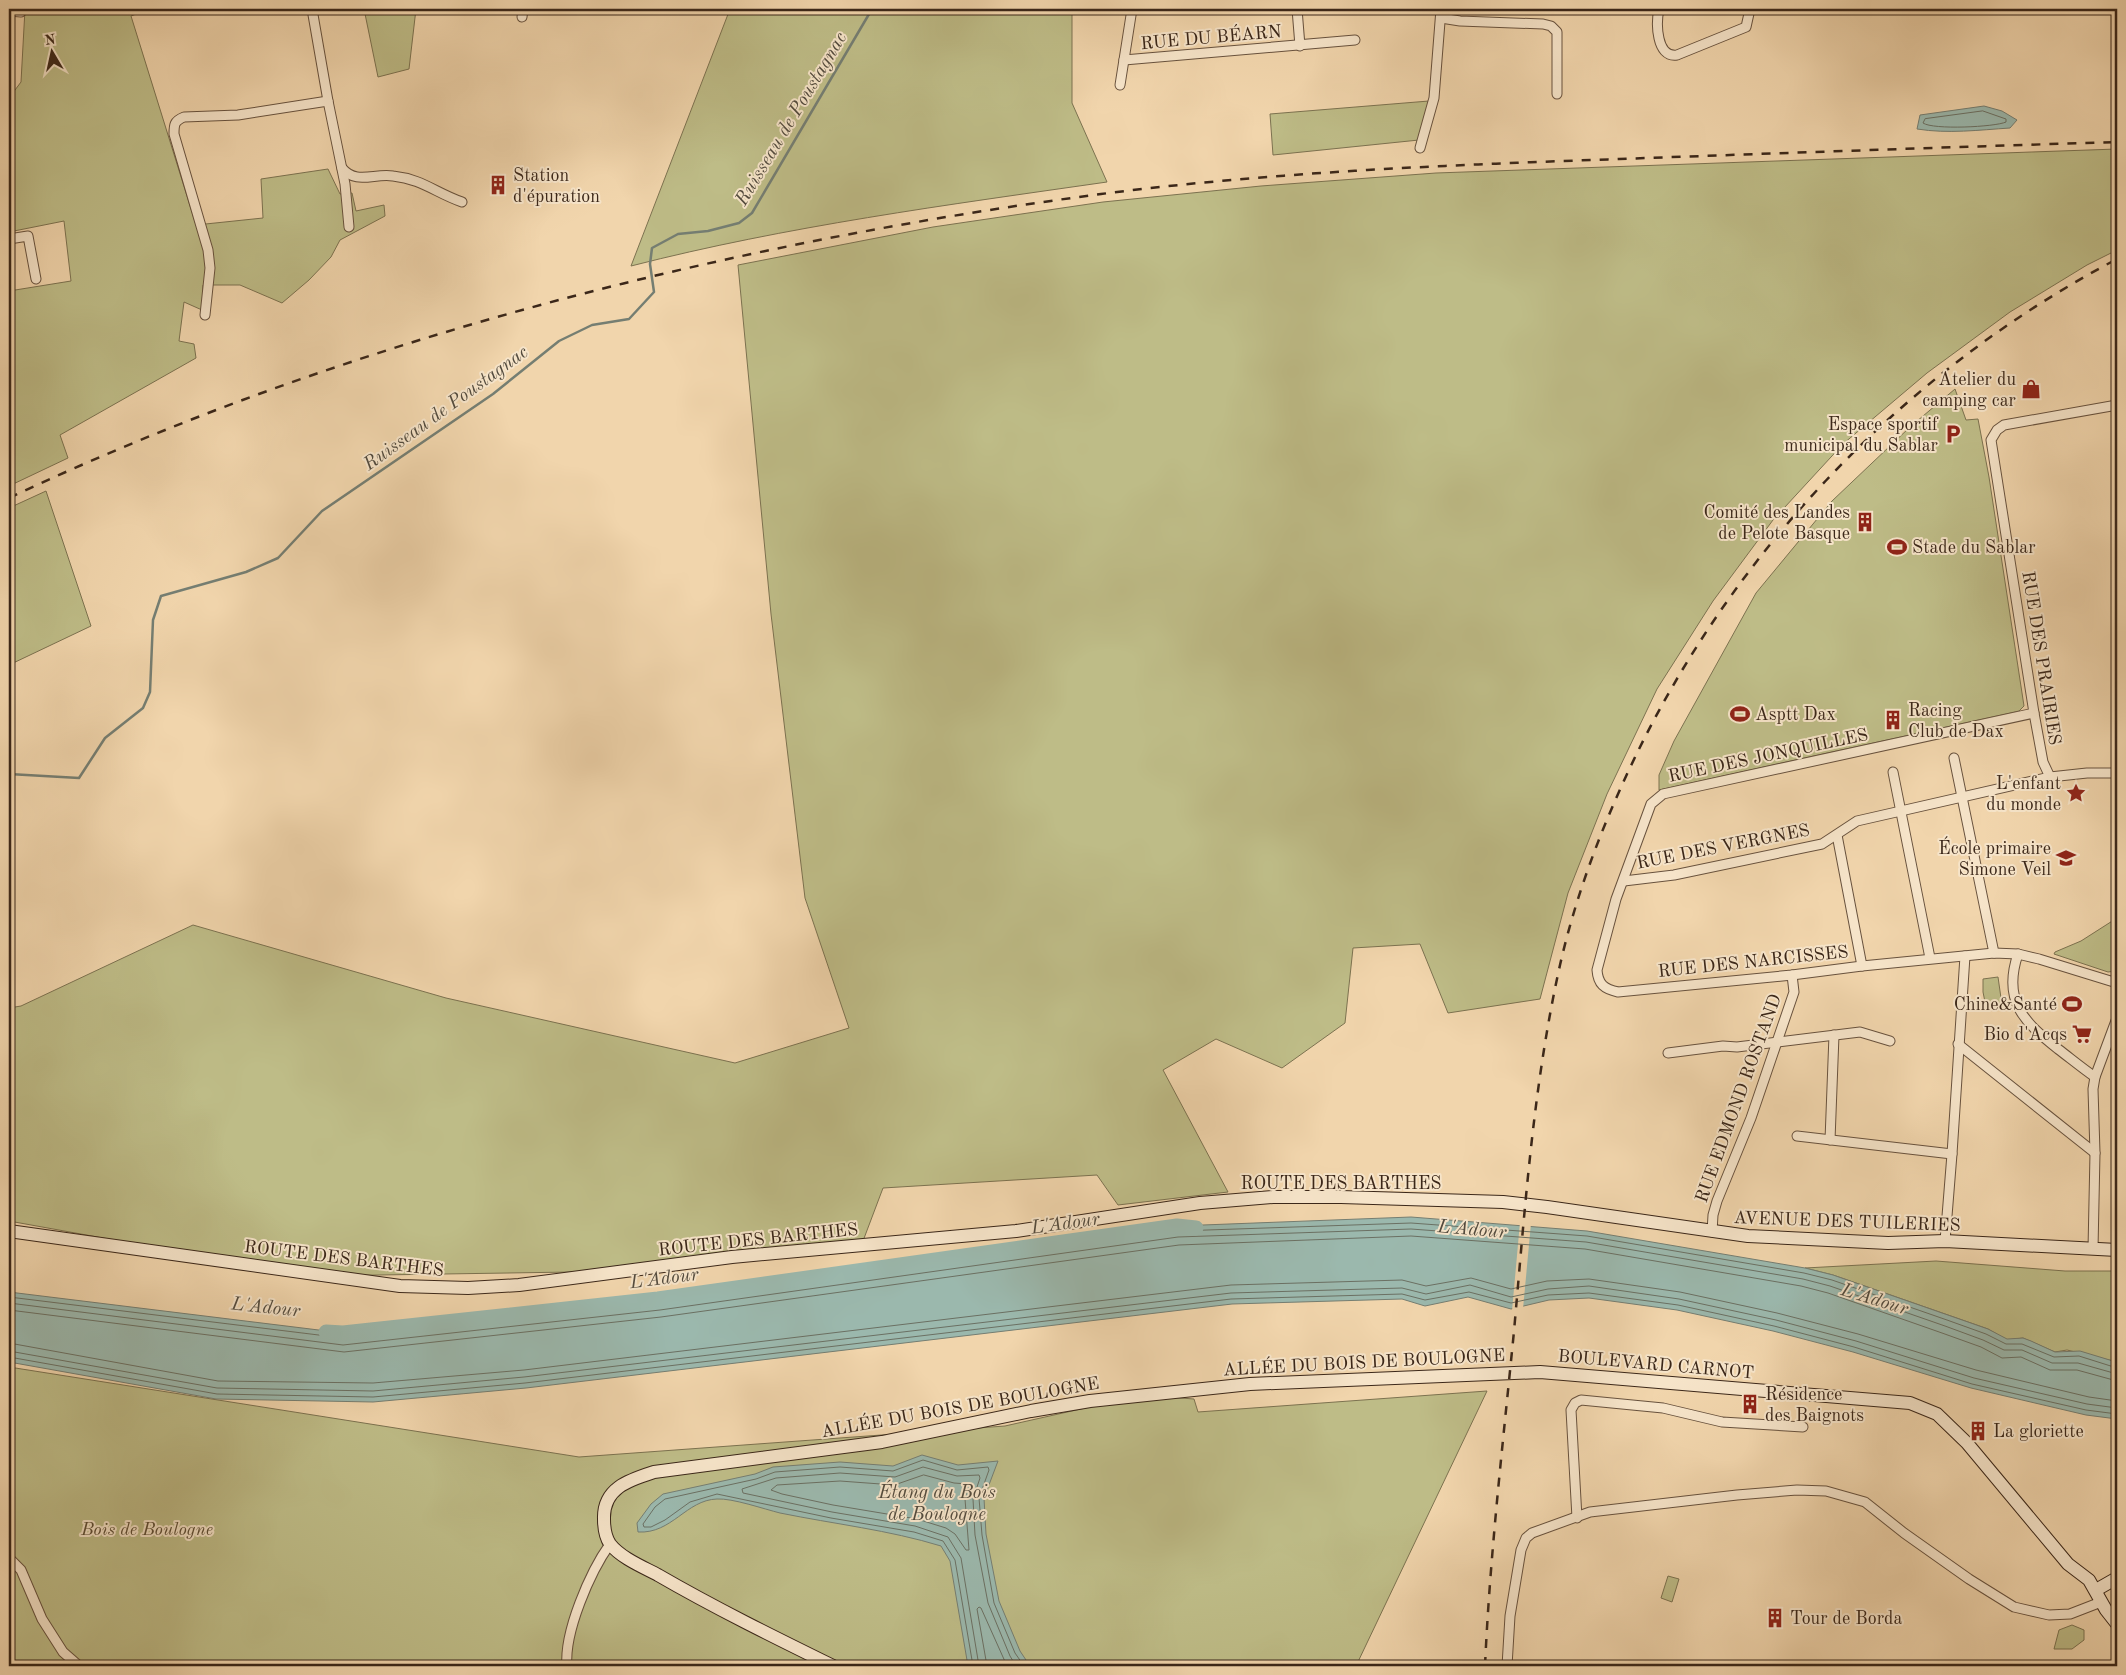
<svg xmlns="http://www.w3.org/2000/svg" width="2126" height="1675" viewBox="0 0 2126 1675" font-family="'Old Standard TT',serif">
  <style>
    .green { fill: #bebc87; stroke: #7c7250 }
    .water { fill: #9bb8ad; stroke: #757e72 }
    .pier { fill: #f1d5ac }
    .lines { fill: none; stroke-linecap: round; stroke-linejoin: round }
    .shore { stroke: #6b7063; stroke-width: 1 }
    .stream { stroke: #757e72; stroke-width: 2.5 }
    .river { stroke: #9bb8ad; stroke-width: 15 }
    .street-casing { stroke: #68523e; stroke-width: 11 }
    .secondary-casing { stroke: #3b2719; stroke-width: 14 }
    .street { stroke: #f6e4c9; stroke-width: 9 }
    .secondary { stroke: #f6e4c9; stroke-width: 12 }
    .rail { stroke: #3b2719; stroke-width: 2.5; stroke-dasharray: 9 9; stroke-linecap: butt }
    .labels { text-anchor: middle; stroke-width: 4; stroke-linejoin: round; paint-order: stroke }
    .street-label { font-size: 18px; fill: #3b2719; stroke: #f6e4c9 }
    .poi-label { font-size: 18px; fill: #3b2719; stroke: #f6e4c9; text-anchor: start }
    .park-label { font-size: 18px; font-style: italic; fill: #5c4c34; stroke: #f6e4c9 }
    .water-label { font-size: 19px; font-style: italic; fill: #534b3e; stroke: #f6e4c9 }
  </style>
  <rect width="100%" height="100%" fill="#f1d5ac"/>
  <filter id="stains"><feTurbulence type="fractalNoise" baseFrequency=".004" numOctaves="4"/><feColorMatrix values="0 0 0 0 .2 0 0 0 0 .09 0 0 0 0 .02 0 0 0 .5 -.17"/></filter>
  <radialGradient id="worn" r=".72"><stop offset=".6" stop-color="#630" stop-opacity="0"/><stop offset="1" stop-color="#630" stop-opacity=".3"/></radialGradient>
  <g class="green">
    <path d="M25 9H149L131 16 196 225 263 218 261 179 328 169 340 194 352 193 356 211 384 205 385 216 340 240 331 257 309 280 282 303 240 285H203L202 310 184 302 179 341 194 344 196 358 60 435 68 458 9 486V291L71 281 64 221 9 232V98L21 82Z"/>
    <path d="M364 9H416L409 69 378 77Z"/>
    <path d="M730 9H1072V103L1107 182C947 205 787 226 631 266Z"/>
    <path d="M1429 101 1419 140 1273 155 1270 114Z"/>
    <path d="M2117 149V250L2087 265 2010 312 1927 373 1843 444 1773 520 1713 601 1657 689 1607 794 1568 893 1540 999 1448 1013 1420 944 1353 948 1345 1023 1282 1068 1216 1039 1163 1070 1228 1192 1118 1205 1097 1175 883 1188 863 1241 638 1271 313 1276 9 1221V1008L21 1006 193 925 446 998 735 1063 849 1028 805 898 771 614 738 265 933 227 1103 202 1261 186 1436 173Z"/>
    <path d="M1955 389 1966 420 1978 419 1989 477 2024 706 2019 711 1659 790V775L1674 741 1756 593 1832 501 1910 427Z"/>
    <path d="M46 491 91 626 9 665V508Z"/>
    <path d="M2117 918 2116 971 2108 972 2054 954 2055 952 2081 941Z"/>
    <path d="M1998 977 2002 1005 1986 1007 1983 992V979Z"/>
    <path d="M1936 1261 2065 1271H2117V1364L2113 1361 2067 1350 2055 1352 2023 1338 2007 1340 1988 1329 1948 1315 1833 1275 1805 1268Z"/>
    <path d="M9 1367 579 1457 1005 1426 1094 1406 1167 1397 1194 1399 1198 1412 1487 1391 1356 1666H9Z"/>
    <path d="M1668 1576 1679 1579 1672 1602 1661 1598Z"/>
    <path d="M2072 1625 2084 1630V1640L2072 1649H2054L2059 1630Z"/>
  </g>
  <g class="water">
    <path d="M1984 106 2002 111 2017 120 2010 128C1979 130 1948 134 1917 129L1920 115Z"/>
    <path d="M1411 1217 1587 1231 1805 1268 1833 1275 1988 1329 2007 1339 2023 1338 2031 1341 2055 1352 2080 1351 2113 1361 2117 1364V1419L2086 1415 1971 1388 1853 1352 1773 1331 1677 1310 1589 1298 1549 1300 1511 1309 1468 1297 1425 1306 1402 1299 1232 1304 526 1388 373 1402 216 1399 9 1362V1292L343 1333 658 1299 1177 1226Z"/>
    <path d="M922 1455 958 1465 998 1461 984 1498 986 1534 999 1601 1020 1651 1030 1666H968L950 1561 941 1546C889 1530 834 1524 780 1513 764 1509 732 1498 717 1499 686 1500 672 1534 638 1532L637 1523 651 1504 663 1494 755 1474 773 1467 840 1462 893 1466Z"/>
  </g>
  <path class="pier" d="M1520 1222 1531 1223 1523 1309 1512 1311Z"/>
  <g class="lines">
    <g class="shore">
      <path d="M1983 111 2006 119V122C1995 127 1933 130 1923 123L1925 119Z"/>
      <path d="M9 1297 343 1338 659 1303 1178 1231 1411 1223 1587 1236 1804 1273 1832 1280 1947 1320 1986 1334 2006 1344H2022L2054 1357 2079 1356 2117 1368"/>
      <path d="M9 1303 343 1345 660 1310 1178 1237 1411 1229 1586 1242 1803 1279 1830 1286 1945 1326 1983 1340 2004 1350H2022L2052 1363H2078L2117 1374"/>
      <path d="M9 1310 344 1352 661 1317 1179 1245 1411 1236 1585 1249 1801 1286 1828 1293 1942 1333 1981 1347 2002 1358 2021 1357 2050 1370H2077L2117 1381"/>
      <path d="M9 1343 218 1381 373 1383 524 1370 1231 1285 1402 1280 1426 1286 1471 1278 1511 1289 1547 1281 1589 1279 1680 1292 1777 1313 1858 1334 1976 1370 2089 1397 2117 1401"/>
      <path d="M9 1351 217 1388 373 1391 524 1377 1231 1293 1402 1288 1426 1294 1470 1285 1511 1297 1548 1289 1589 1286 1679 1299 1776 1320 1856 1341 1974 1378 2087 1404 2117 1408"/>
      <path d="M9 1357 217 1394 373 1397 525 1383 1231 1299 1402 1294 1425 1300 1469 1292 1511 1303 1548 1295 1589 1293 1678 1305 1774 1326 1854 1347 1972 1384 2086 1410 2117 1414"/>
      <path d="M924 1475 954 1483 968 1484 965 1499 969 1550H966L955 1534 946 1528 917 1519 833 1505 782 1494 771 1490 777 1485 840 1481 894 1485Z"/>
      <path d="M973 1666 955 1560 943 1541 914 1532 831 1518 717 1494 690 1502 665 1520 651 1527H644L643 1524 655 1507 665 1499 756 1479 775 1472 840 1467 893 1471 923 1460 957 1470 988 1467 989 1470 979 1498 982 1535 994 1603 1015 1653 1024 1666"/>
      <path d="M979 1666 961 1558 948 1537 915 1526 832 1512 743 1493 742 1489 776 1478 840 1473 895 1477 923 1467 957 1476 979 1475 980 1478 973 1499 975 1535 988 1603 1010 1656 1016 1666"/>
      <path d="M987 1666 977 1609 979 1607 981 1608 1007 1666"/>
    </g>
    <path class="stream" d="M9 774 79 778 105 738 143 708 150 692 153 620 161 596 246 572 278 558 322 511 493 394 559 341 592 325 629 319 654 292 650 264 652 248 678 234 708 231 739 223 752 213 872 9"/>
    <path class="river" d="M326 1332 343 1333 658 1299 1177 1226 1196 1228"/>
    <defs>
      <g id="street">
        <path d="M312 9 328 101 345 184 349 227"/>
        <path d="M1297 9 1300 46"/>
        <path d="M1659 9C1656 23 1656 58 1677 55L1746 27 1750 9"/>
        <path d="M9 11 21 12"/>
        <path d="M522 17 523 9"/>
        <path d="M1441 18 1460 21 1543 24 1551 26 1557 32V94"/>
        <path d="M1124 60 1355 40"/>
        <path d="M1120 85 1132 9"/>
        <path d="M1420 148 1434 98 1441 9"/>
        <path d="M342 168C356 185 374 173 393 176 422 179 436 193 462 202"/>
        <path d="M9 239 28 236 36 279"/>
        <path d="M205 315 210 268 208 250 174 134C174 125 174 121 184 117L238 115 328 101"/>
        <path d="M2034 713 1663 794 1651 804 1616 899 1597 970C1598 984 1604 989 1618 992L1792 975 1862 966 1994 953 2018 954 2039 959 2117 983"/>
        <path d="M1954 758 1994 953"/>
        <path d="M1893 772 1930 958"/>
        <path d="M2050 777 2043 762 2034 713 1991 440 1997 430 2004 425 2117 405"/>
        <path d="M1837 835 1862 966"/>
        <path d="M1624 881 1674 875 1822 844 1857 821 2050 777 2087 773H2117"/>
        <path d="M2018 954C2002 1001 2024 1022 2058 1049 2070 1058 2082 1068 2095 1077"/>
        <path d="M1958 1044 2095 1153"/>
        <path d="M1668 1053 1723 1046 1737 1047 1860 1032 1890 1041"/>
        <path d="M1797 1136 1952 1154 1945 1241"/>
        <path d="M1830 1140 1834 1035"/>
        <path d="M1952 1154 1965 956"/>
        <path d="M1712 1232 1713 1215 1717 1201 1751 1118 1794 992 1792 975"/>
        <path d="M2093 1249 2095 1153 2093 1089 2095 1077 2117 1018"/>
        <path d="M1577 1518 1571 1410 1575 1403 1581 1400 1663 1408 1722 1422 1803 1427"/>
        <path d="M9 1558 21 1570 42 1619 63 1652 79 1666"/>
        <path d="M567 1666C564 1632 590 1572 610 1544"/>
        <path d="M1507 1666 1510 1616 1521 1550 1526 1538 1532 1533 1590 1512 1737 1495 1797 1490 1826 1491 1865 1502 1904 1533 1969 1579 2014 1607 2049 1615 2070 1614 2101 1602"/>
      </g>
      <g id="secondary">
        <path d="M9 1231 400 1286 468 1288 519 1285 732 1257 1016 1231 1200 1203 1273 1197H1341L1503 1202 1547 1207 1748 1236 1888 1243 1945 1241 2117 1250"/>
        <path d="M2096 1590 2117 1578"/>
        <path d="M833 1666C774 1637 715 1608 658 1575 643 1567 621 1558 610 1544 606 1538 604 1527 604 1519 603 1488 629 1480 654 1472L882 1442 1031 1411 1090 1401 1250 1384 1540 1372 1910 1403 1937 1414 1967 1443 2068 1564 2089 1580 2106 1610 2117 1624"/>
      </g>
    </defs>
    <use href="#street" class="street-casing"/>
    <use href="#secondary" class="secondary-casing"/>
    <use href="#street" class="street"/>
    <use href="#secondary" class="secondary"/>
    <g class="rail">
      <path d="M9 498C348 338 729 243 1101 194 1273 172 1446 165 1619 159 1785 153 1951 147 2117 142"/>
      <path d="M1485 1666C1490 1554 1503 1443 1514 1331 1525 1209 1533 1086 1560 965 1575 899 1599 834 1628 772 1730 553 1903 372 2117 259"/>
    </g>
  </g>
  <defs>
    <symbol id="building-bare" viewBox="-9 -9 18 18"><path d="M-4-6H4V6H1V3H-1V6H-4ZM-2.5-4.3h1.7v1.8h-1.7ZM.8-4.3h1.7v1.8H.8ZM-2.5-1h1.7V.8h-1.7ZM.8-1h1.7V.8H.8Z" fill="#8f2418" stroke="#f6e4c9" stroke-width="2.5" paint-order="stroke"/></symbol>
    <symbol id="shop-bare" viewBox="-9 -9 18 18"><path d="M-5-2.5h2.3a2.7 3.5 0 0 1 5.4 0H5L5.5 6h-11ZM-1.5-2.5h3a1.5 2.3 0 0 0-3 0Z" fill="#8f2418" stroke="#f6e4c9" stroke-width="2.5" paint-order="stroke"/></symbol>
    <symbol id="parking-bare" viewBox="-9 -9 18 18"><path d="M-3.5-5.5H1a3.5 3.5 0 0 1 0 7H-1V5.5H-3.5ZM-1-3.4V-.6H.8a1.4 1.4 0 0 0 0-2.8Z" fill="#8f2418" stroke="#f6e4c9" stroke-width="2.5" paint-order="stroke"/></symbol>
    <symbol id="stadium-bare" viewBox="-9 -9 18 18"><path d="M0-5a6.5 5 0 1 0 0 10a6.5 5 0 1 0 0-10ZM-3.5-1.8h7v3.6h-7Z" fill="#8f2418" stroke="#f6e4c9" stroke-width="2.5" paint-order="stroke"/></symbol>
    <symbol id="sight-bare" viewBox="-9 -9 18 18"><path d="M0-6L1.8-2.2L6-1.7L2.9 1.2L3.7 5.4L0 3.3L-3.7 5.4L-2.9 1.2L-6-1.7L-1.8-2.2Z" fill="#8f2418" stroke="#f6e4c9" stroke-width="2.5" paint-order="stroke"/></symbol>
    <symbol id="school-bare" viewBox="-9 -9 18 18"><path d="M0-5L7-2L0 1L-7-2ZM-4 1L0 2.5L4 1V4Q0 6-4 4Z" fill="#8f2418" stroke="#f6e4c9" stroke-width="2.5" paint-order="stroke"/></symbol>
    <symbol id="supermarket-bare" viewBox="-9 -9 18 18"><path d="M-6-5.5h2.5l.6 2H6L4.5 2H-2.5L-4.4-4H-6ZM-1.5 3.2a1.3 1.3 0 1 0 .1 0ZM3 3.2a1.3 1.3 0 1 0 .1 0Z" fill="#8f2418" stroke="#f6e4c9" stroke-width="2.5" paint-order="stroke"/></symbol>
  </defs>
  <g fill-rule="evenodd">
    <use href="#building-bare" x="484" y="171" width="28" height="28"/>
    <use href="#shop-bare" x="2017" y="375" width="28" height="28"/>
    <use href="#parking-bare" x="1939" y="420" width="28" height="28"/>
    <use href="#building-bare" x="1851" y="508" width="28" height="28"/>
    <use href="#stadium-bare" x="1883" y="533" width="28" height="28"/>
    <use href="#stadium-bare" x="1726" y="700" width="28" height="28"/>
    <use href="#building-bare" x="1879" y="706" width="28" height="28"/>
    <use href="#sight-bare" x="2062" y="779" width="28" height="28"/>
    <use href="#school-bare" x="2052" y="844" width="28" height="28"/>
    <use href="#stadium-bare" x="2058" y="990" width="28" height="28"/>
    <use href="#supermarket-bare" x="2068" y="1020" width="28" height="28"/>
    <use href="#building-bare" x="1736" y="1390" width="28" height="28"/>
    <use href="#building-bare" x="1964" y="1417" width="28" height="28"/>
    <use href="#building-bare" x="1761" y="1604" width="28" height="28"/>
  </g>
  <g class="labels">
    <g class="street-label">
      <text transform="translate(1211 37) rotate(-5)" y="6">RUE DU BÉARN</text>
      <text transform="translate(2042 658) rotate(81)" y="6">RUE DES PRAIRIES</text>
      <text transform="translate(1768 755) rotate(-12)" y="6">RUE DES JONQUILLES</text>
      <text transform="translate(1723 846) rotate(-11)" y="6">RUE DES VERGNES</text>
      <text transform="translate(1753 961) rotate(-6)" y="6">RUE DES NARCISSES</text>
      <text transform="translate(1738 1098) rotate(-70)" y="6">RUE EDMOND ROSTAND</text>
      <text x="1341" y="1189">ROUTE DES BARTHES</text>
      <text transform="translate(1847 1221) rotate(2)" y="6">AVENUE DES TUILERIES</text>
      <text transform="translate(758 1239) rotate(-6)" y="6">ROUTE DES BARTHES</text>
      <text transform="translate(344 1258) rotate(7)" y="6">ROUTE DES BARTHES</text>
      <text transform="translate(1364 1362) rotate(-3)" y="6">ALLÉE DU BOIS DE BOULOGNE</text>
      <text transform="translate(1656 1364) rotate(5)" y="6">BOULEVARD CARNOT</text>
      <text transform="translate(960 1407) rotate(-10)" y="6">ALLÉE DU BOIS DE BOULOGNE</text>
    </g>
    <g class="poi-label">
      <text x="513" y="181">Station<tspan x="513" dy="21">d'épuration</tspan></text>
      <text x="2016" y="385" text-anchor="end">Atelier du<tspan x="2016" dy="21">camping car</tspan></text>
      <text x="1938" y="430" text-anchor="end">Espace sportif<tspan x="1938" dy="21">municipal du Sablar</tspan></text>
      <text x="1850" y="518" text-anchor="end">Comité des Landes<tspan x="1850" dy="21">de Pelote Basque</tspan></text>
      <text x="1912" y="553">Stade du Sablar</text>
      <text x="1908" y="716">Racing<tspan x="1908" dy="21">Club de Dax</tspan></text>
      <text x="1755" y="720">Asptt Dax</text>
      <text x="2061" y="789" text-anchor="end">L'enfant<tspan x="2061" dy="21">du monde</tspan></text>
      <text x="2051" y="854" text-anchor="end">École primaire<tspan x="2051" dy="21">Simone Veil</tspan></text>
      <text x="2057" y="1010" text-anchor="end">Chine&amp;Santé</text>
      <text x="2067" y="1040" text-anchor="end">Bio d'Acqs</text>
      <text x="1765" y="1400">Résidence<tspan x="1765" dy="21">des Baignots</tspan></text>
      <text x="1993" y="1437">La gloriette</text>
      <text x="1790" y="1624">Tour de Borda</text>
    </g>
    <g class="park-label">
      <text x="147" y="1535">Bois de Boulogne</text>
    </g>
    <g class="water-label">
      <text transform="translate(790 118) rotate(-59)" y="7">Ruisseau de Poustagnac</text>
      <text transform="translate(445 407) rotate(-36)" y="7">Ruisseau de Poustagnac</text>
      <text transform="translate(1065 1222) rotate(-8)" y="7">L'Adour</text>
      <text transform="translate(1472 1228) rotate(5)" y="7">L'Adour</text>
      <text transform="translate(664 1277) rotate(-7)" y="7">L'Adour</text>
      <text transform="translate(1875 1298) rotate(17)" y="7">L'Adour</text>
      <text transform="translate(266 1306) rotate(6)" y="7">L'Adour</text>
      <text x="937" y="1498">Étang du Bois<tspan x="937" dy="22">de Boulogne</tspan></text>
    </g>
  </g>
  <rect width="2126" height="1675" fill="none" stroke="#f1d5ac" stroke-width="30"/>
  <rect x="10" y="10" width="2106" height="1655" fill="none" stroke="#3b2719" stroke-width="2.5"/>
  <rect x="15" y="15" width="2096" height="1645" fill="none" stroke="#3b2719"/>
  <g transform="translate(52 52) rotate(351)" stroke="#f6e4c9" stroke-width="4" paint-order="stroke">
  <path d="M0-4L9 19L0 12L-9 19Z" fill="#3b2719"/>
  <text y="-8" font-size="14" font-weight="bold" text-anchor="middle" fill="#3b2719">N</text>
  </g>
  <rect width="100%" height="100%" filter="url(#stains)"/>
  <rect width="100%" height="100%" fill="url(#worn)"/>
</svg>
